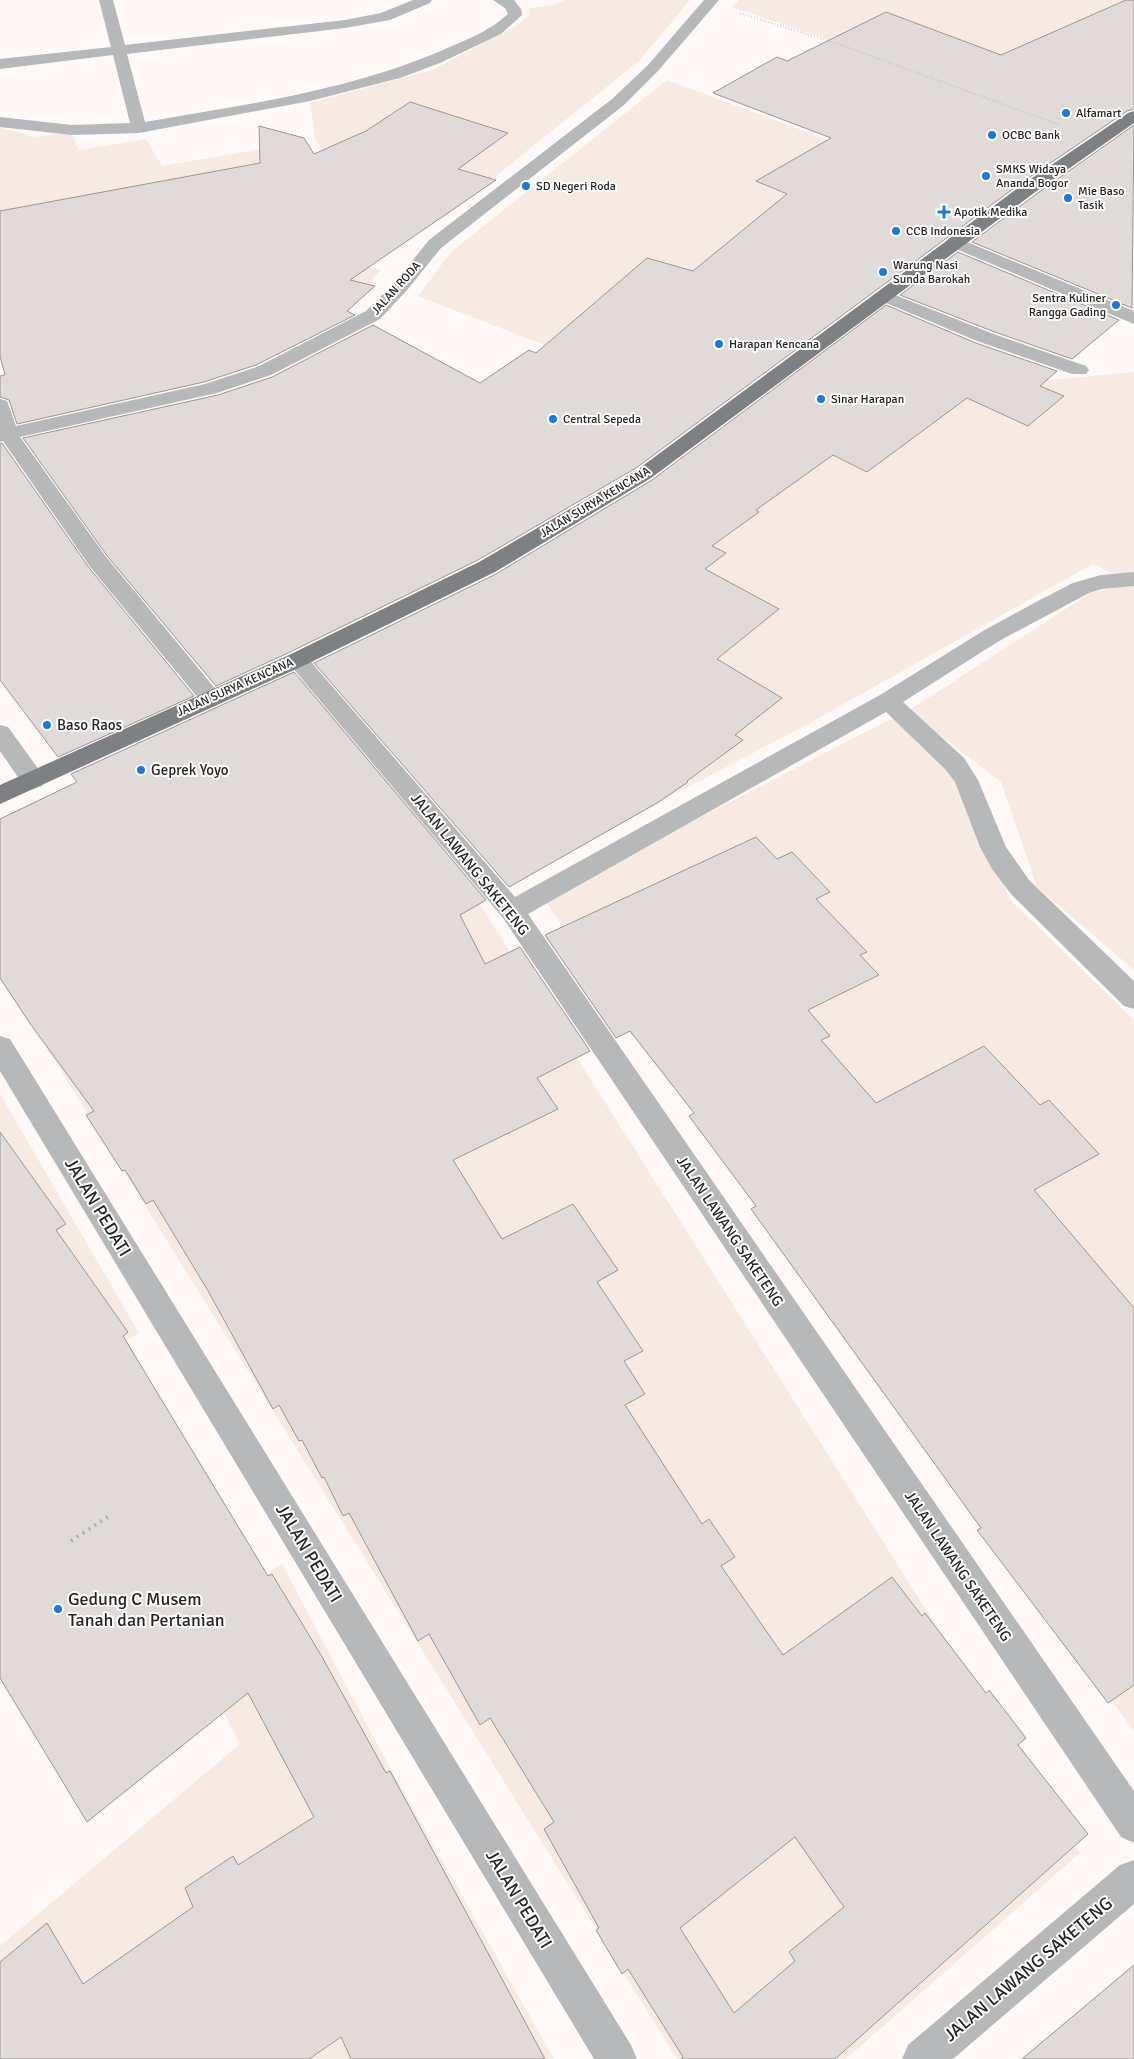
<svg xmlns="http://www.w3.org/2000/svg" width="1134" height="2059" viewBox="0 0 1134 2059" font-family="Signika,sans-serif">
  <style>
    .built { fill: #f7eae3 }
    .building { fill: #e0dbd8; stroke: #9a9593; fill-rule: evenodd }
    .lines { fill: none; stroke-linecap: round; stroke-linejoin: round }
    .path-far1 { stroke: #b1adab; stroke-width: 2; stroke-dasharray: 0.5 2.5; stroke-linecap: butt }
    .path { stroke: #b1adab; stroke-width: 4; stroke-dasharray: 2 5; stroke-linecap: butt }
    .minor { fill: #b7b8ba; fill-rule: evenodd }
    .major { fill: #7e8184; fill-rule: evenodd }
    .poi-dot { fill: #1978e1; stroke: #fff; stroke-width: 2 }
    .labels { text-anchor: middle; stroke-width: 4; stroke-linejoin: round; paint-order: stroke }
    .far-poi-label { font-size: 12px; fill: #272524; stroke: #fff; text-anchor: start }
    .far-street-label { font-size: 12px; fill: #272524; stroke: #fff }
    .poi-label { font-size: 15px; fill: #272524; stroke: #fff; text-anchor: start }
    .street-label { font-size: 15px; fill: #272524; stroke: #fff }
    .near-street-label { font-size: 18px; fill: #272524; stroke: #fff }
    .near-poi-label { font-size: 18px; fill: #272524; stroke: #fff; text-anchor: start }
  </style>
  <rect width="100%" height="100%" fill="#fef9f6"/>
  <g class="built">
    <path d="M564 0H690L640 60 445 217 400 204 329 162 315 138 310 103 432 70 511 29 529 16 530 8 553 5Z"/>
    <path d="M739 0H1134L1077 123 731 7Z"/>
    <path d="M667 80 980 196 694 403 418 296 451 252Z"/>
    <path d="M0 128 37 137 70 132 79 150 146 139 162 166 262 149 267 159 256 161 297 247 381 270 354 299 16 420 0 357Z"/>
    <path d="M1134 372V584L1093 564 801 728 529 870 781 405Z"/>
    <path d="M1134 584V970L1037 887 1001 782 908 711 1090 593Z"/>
    <path d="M302 679 419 808 1080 1853 846 2059H677L0 973V819Z"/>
    <path d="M893 718 958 773 1011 901 1134 1020V1732L543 898Z"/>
    <path d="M0 1094 139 1333 9 1407 0 1393Z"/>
    <path d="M282 1564 383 1755 554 2059H0V1946L240 1744 181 1627Z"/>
  </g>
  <g class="building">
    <path d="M1126 0H1134V109L1127 111 1021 183 636 468 478 560 288 653 216 686 108 557 23 438 218 395 272 377 373 325 480 383 529 350 536 353 647 258 693 271 787 194 756 181 831 138 713 93 777 57 787 61 886 12 1001 55Z"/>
    <path d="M410 102 508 133 458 169 496 180 350 280 375 286 347 311 355 315 256 365 204 382 17 424 9 400 0 397V376L5 375 0 356V211L260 163 259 126 304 138 314 154 366 131Z"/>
    <path d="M1134 125 1132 308 972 242 1035 195Z"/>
    <path d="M958 252 1119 320 1072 359 992 331 900 295Z"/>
    <path d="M886 305 976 343 1057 371 1040 386 1064 396 1028 426 967 398 867 472 833 455 756 510 759 512 712 546 726 553 705 569 779 609 717 659 782 698 735 735 743 740 687 781 688 782 657 803 509 887 314 663 496 574 652 480Z"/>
    <path d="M2 443 90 569 194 696 58 757 0 680V444Z"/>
    <path d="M294 672 486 900 460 915 485 964 520 947 590 1051 537 1078 558 1109 453 1160 502 1239 573 1204 618 1270 597 1282 643 1351 624 1361 645 1394 625 1405 702 1524 709 1519 735 1557 721 1566 783 1655 892 1577 922 1616 925 1613 986 1693 989 1690 1026 1738 1018 1745 1088 1834 835 2059H681L683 2057 628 1969 622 1974 596 1930 599 1928 544 1829 554 1822 490 1718 480 1725 429 1634 418 1641 349 1513 343 1516 324 1477 322 1478 302 1440 299 1441 279 1405 273 1409 207 1289 153 1200 146 1204 125 1170 122 1171 86 1115 94 1111 31 1025 0 978V819L77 782 71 774ZM795 1837 844 1907 789 1952 795 1961 734 2013 680 1928Z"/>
    <path d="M756 837 777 859 792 852 830 892 816 899 867 952 860 955 879 975 808 1010 830 1036 821 1040 876 1103 984 1046 1040 1105 1049 1100 1099 1154 1034 1190 1134 1308V1685L1108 1703 977 1530 981 1528 751 1209 756 1206 689 1116 694 1113 630 1031 616 1038 545 935Z"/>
    <path d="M0 1132 66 1224 56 1230 128 1332 123 1336 268 1576 272 1574 321 1655 386 1773 390 1771 545 2059H351L341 2037 309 2059H0V1962L47 1923 83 1984 193 1907 185 1888 233 1856 238 1865 314 1817 248 1693 87 1822 0 1678Z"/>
    <path d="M1134 1965V2059H1022Z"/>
  </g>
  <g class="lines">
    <path class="path-far1" d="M740 13 841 45 1060 125"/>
    <path class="path" d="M71 1541 112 1514"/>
    <g class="minor">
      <path d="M99 0H113L125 45 345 20 381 13 413 0H432L430 3 390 20 345 28 127 54 145 122C249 104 355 90 452 46 471 38 492 29 508 14L505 8 493 0H514L521 9 522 15 501 34 440 63 400 78 310 101 139 133 72 135 0 127V117L72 125 130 123 113 55 0 69V59L111 47Z"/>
      <path d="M704 0H719L658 71 624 105 441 248 408 289 380 319 271 375 217 393 20 437 107 558 223 698 219 704 211 706 203 704 91 568 3 441 0 442V399L7 401 16 426 205 384 257 367 366 311 396 281 429 240 612 99 648 65Z"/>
      <path d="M955 237 1134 311V324L949 246 946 242 949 238Z"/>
      <path d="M885 291 991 333 1086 366 1089 370 1086 374H1072L977 341 879 300 876 296 879 292Z"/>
      <path d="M1134 572V586L1102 589 1089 593 999 641 903 702 964 758 978 780 1006 847 1029 880 1134 981V1009L1124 1006 1011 894 992 869 980 847 955 782 946 770 886 712 528 914 1134 1791V1843L1121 1837 503 918 286 660 289 655 297 652 305 655 515 897 880 695 983 631 1034 603 1073 583 1101 575Z"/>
      <path d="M0 725 8 727 42 774 45 780 42 786 33 789 24 786 0 751Z"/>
      <path d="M0 1036 10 1039 631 2045 637 2059H594L0 1071Z"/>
      <path d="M1134 1860V1904L953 2059H902L908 2045 1120 1865Z"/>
    </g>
    <path class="major" d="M1134 111V123L1034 193 651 478 495 572 305 665 0 804V785L289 655 479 562 637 470 1022 185 1128 113Z"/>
  </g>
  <g class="poi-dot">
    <circle cx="1066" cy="113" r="5"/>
    <circle cx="992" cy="135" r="5"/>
    <circle cx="986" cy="176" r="5"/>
    <circle cx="526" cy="186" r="5"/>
    <circle cx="1068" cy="198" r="5"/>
    <path d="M941.5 204.5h5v5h5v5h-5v5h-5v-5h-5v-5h5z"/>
    <circle cx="896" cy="231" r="5"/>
    <circle cx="883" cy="272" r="5"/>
    <circle cx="1116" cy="305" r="5"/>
    <circle cx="719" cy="344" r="5"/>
    <circle cx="821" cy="399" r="5"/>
    <circle cx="553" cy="419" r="5"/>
    <circle cx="47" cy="725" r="5"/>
    <circle cx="141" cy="770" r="5"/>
    <circle cx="58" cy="1609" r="5"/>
  </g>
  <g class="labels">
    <g class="far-poi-label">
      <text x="1076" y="117">Alfamart</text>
      <text x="1002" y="139">OCBC Bank</text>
      <text x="996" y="173">SMKS Widaya<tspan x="996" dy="14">Ananda Bogor</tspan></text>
      <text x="536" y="190">SD Negeri Roda</text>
      <text x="1078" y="195">Mie Baso<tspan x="1078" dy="14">Tasik</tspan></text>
      <text x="954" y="216">Apotik Medika</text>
      <text x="906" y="235">CCB Indonesia</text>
      <text x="893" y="269">Warung Nasi<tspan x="893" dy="14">Sunda Barokah</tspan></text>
      <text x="1106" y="302" text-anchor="end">Sentra Kuliner<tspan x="1106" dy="14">Rangga Gading</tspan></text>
      <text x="729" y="348">Harapan Kencana</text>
      <text x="831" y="403">Sinar Harapan</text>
      <text x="563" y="423">Central Sepeda</text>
    </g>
    <g class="far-street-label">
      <text transform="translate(396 288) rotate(-48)" y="4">JALAN RODA</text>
      <text transform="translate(595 502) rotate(-31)" y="4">JALAN SURYA KENCANA</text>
      <text transform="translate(235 687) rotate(-24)" y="4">JALAN SURYA KENCANA</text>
    </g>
    <g class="poi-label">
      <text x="57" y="730">Baso Raos</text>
      <text x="151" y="775">Geprek Yoyo</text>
    </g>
    <g class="street-label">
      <text transform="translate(470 864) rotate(51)" y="5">JALAN LAWANG SAKETENG</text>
      <text transform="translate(730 1231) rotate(56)" y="5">JALAN LAWANG SAKETENG</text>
      <text transform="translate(958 1566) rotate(56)" y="5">JALAN LAWANG SAKETENG</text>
    </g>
    <g class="near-street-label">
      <text transform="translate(98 1207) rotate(59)" y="6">JALAN PEDATI</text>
      <text transform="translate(309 1553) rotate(59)" y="6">JALAN PEDATI</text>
      <text transform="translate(519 1899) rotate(59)" y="6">JALAN PEDATI</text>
      <text transform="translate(1028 1969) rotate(-40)" y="6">JALAN LAWANG SAKETENG</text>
    </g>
    <g class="near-poi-label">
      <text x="68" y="1605">Gedung C Musem<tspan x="68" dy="21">Tanah dan Pertanian</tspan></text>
    </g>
  </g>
</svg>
